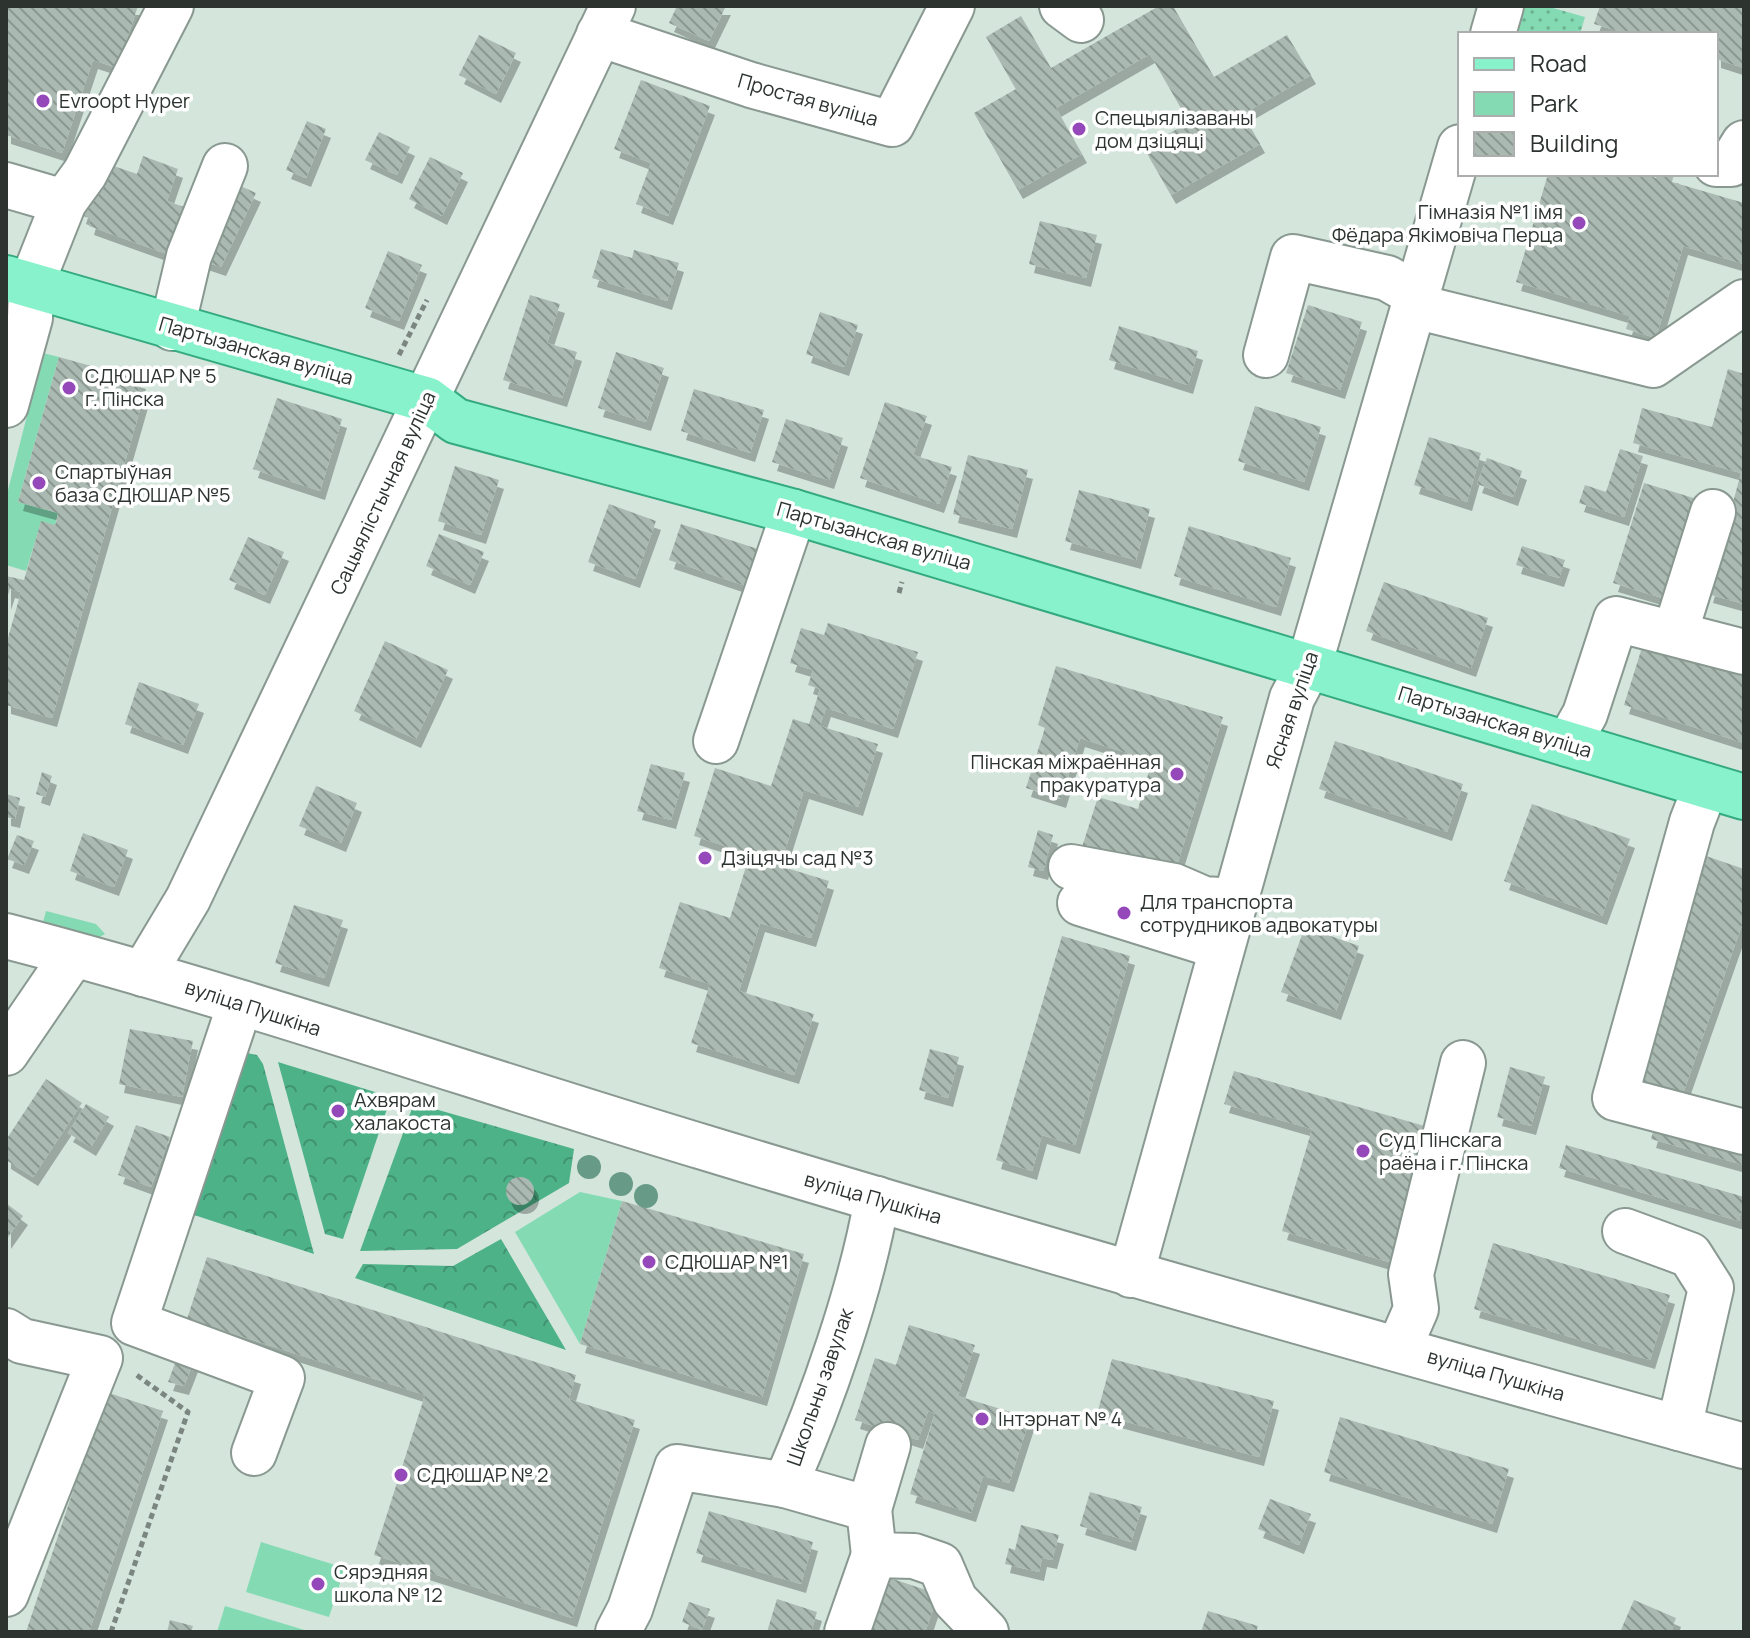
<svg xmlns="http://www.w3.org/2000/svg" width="1750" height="1638" viewBox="0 0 1750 1638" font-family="Manrope,sans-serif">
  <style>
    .green { fill: #84dbb3 }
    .forest { fill: url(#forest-crowns) }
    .park { fill: url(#park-dots) }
    .building { fill: url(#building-back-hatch); filter: url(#shadow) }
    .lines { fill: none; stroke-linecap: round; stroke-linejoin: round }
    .minor-casing { stroke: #899991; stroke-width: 48 }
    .major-casing { stroke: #34aa7f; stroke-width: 48 }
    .path { stroke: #7a867f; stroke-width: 5; stroke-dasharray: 6 4; stroke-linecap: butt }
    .minor { stroke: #fff; stroke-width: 44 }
    .major { stroke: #87f2cb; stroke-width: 44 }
    .tree { fill: #689b87 }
    .poi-dot { fill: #9448b9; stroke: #fff; stroke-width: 3 }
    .labels { text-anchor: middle; stroke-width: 7; stroke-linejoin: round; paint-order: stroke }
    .street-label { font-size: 20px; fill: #2d3430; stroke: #fff }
    .poi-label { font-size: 20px; fill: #2d3430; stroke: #fff; text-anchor: start }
  </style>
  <defs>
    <pattern id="forest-crowns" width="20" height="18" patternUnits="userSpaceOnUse" patternTransform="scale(2)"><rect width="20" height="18" fill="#4eb288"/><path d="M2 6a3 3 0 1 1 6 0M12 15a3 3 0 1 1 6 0" fill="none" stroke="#419270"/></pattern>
    <pattern id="park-dots" width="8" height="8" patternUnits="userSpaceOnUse" patternTransform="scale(2)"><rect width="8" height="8" fill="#84dbb3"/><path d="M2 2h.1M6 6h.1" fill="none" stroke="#6cb292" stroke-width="1.8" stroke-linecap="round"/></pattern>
    <pattern id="building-back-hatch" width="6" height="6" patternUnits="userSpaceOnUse" patternTransform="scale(2)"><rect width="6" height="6" fill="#aabab2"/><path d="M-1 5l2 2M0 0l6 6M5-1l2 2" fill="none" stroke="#8b9891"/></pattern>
    <filter id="shadow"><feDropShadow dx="5" dy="9" stdDeviation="0" flood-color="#0004"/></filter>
  </defs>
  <rect width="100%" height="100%" fill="#d4e5dc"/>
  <g class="green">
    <path d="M43 353 59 357 18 502 58 513 55 525 41 522 26 571 6 565V498Z"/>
    <path d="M46 911 96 924 105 934 98 938 43 922Z"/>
    <path d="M580 1192 622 1201 580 1344 515 1232Z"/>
    <path d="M261 1542 345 1568 329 1617 246 1592Z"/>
    <path d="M225 1606 311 1632H217Z"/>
  </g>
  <g class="forest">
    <path d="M241 1052 257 1055 263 1064 314 1254 191 1214Z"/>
    <path d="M278 1062 391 1097 343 1239 325 1234Z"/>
    <path d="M414 1103 574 1149 569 1183 457 1249 360 1251Z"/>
    <path d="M501 1239 566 1350 355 1278 363 1264 453 1266Z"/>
  </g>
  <path class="park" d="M1519 6H1546L1585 17 1580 34H1511Z"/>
  <g class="building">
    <path d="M6 6H138L117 68 93 60 62 153 6 135Z"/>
    <path d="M677 6H726L709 41 669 23Z"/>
    <path d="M1159 6H1173L1214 77 1287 35 1311 75 1243 114 1260 144 1171 195 1144 148 1189 122 1150 54 1056 108 1082 154 1018 190 974 113 1016 89 986 37 1021 16 1051 68Z"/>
    <path d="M1600 6H1744V68L1716 59V34H1629L1594 24Z"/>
    <path d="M479 35 516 53 496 94 459 75Z"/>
    <path d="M641 80 710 106 668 216 636 204 651 163 614 149Z"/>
    <path d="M307 121 326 129 306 178 286 170Z"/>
    <path d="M379 132 410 147 397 175 365 160Z"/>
    <path d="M143 156 178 169 167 201 184 207 167 254 89 226 91 219 81 215 99 161 137 174Z"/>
    <path d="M430 157 463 173 442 216 409 199Z"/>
    <path d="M1548 174H1644L1656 178 1657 174H1674L1672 182 1744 203V264L1683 246 1656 338 1626 329 1630 316 1516 282Z"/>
    <path d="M236 184 256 193 221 267 200 260Z"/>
    <path d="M1040 221 1097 235 1086 278 1029 264Z"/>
    <path d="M601 249 632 258 634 250 679 263 667 301 592 278Z"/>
    <path d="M388 251 422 265 399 321 365 308Z"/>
    <path d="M530 295 560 304 547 343 577 352 562 398 503 380Z"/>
    <path d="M1308 305 1362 322 1340 390 1286 373Z"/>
    <path d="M820 312 858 325 844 367 806 354Z"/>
    <path d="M1119 326 1198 351 1188 385 1109 360Z"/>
    <path d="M616 352 664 368 646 422 598 408Z"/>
    <path d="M59 357 141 380 138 390 145 392 52 718 6 705V645L21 592 10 589 6 601V576L24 580 41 521 55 525 57 519 58 513 18 502Z"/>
    <path d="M1728 369 1744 374V604L1708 594 1741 473 1633 443 1642 408 1712 427Z"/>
    <path d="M694 389 764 410 750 453 681 431Z"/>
    <path d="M277 398 342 419 320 491 253 469Z"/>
    <path d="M885 402 927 416 913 455 952 467 939 504 860 478Z"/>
    <path d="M1255 406 1321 427 1304 482 1238 461Z"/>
    <path d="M786 419 843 438 829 480 772 462Z"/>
    <path d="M1429 437 1481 453 1467 502 1414 485Z"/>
    <path d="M1620 449 1643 456 1624 517 1579 503 1585 485 1606 492Z"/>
    <path d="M968 455 1028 470 1012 529 953 514Z"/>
    <path d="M1487 458 1522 471 1513 497 1477 484Z"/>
    <path d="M455 466 499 480 481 535 438 521Z"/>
    <path d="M1644 483 1697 499 1666 599 1613 583Z"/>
    <path d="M1079 490 1150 509 1136 560 1065 541Z"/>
    <path d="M609 504 656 521 635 579 588 562Z"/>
    <path d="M681 524 773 554 761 591 669 560Z"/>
    <path d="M1189 526 1291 558 1276 607 1174 576Z"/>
    <path d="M439 534 484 552 470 585 426 566Z"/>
    <path d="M248 537 284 552 265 595 229 580Z"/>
    <path d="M1522 546 1565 560 1559 578 1516 565Z"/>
    <path d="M1384 582 1488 618 1471 668 1366 631Z"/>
    <path d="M828 623 918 652 893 729 826 708 820 726 878 744 858 807 804 790 780 866 829 881 811 938 760 923 739 991 814 1014 794 1075 691 1043 710 984 659 968 680 902 730 918 750 854 694 836 715 768 771 786 793 719 809 724 820 689 808 685 813 670 790 663 801 628 824 635Z"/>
    <path d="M385 641 448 670 416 739 354 711Z"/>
    <path d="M1644 641 1744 673V743L1624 705Z"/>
    <path d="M1056 666 1223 717 1174 875 1082 847 1098 797 1138 809 1152 761 1080 738 1061 799 1026 788 1045 728 1038 725Z"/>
    <path d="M139 682 199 704 183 745 125 724Z"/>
    <path d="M1335 741 1463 784 1447 832 1319 789Z"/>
    <path d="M651 764 685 773 671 820 637 811Z"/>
    <path d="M42 772 52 776 45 797 36 794Z"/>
    <path d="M316 786 357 803 341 843 299 826Z"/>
    <path d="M6 794 20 798 15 819 6 817Z"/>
    <path d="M1532 804 1630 839 1602 916 1504 881Z"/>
    <path d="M1038 830 1053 835 1043 871 1028 867Z"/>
    <path d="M83 833 128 850 114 887 70 871Z"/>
    <path d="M17 835 34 841 24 865 7 859Z"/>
    <path d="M1706 856 1744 869V919L1680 1102 1627 1083Z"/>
    <path d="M294 905 343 920 324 978 275 963Z"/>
    <path d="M1305 927 1359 946 1336 1011 1281 992Z"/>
    <path d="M1062 936 1130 956 1075 1145 1042 1135 1032 1171 996 1160Z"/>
    <path d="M130 1029 193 1041 182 1097 119 1084Z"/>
    <path d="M930 1049 959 1057 948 1098 919 1090Z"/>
    <path d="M1510 1067 1545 1077 1531 1126 1497 1117Z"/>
    <path d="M1234 1071 1428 1127 1389 1262 1282 1231 1312 1129 1224 1104Z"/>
    <path d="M46 1079 82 1103 33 1177 6 1160V1140Z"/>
    <path d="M86 1104 109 1117 91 1147 68 1133Z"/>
    <path d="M1657 1118 1744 1142V1165L1651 1139Z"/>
    <path d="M136 1125 170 1137 151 1187 118 1175Z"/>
    <path d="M1566 1145 1744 1197 1739 1221 1559 1168Z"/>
    <circle cx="520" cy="1191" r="14"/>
    <path d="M622 1201 804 1254 762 1397 580 1344Z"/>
    <path d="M6 1203 23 1216 6 1240Z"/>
    <path d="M1493 1243 1670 1295 1650 1360 1474 1309Z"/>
    <path d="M207 1257 576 1375 569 1399 635 1420 572 1618 374 1555 425 1395 187 1319Z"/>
    <path d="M909 1325 975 1345 958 1396 1030 1418 1009 1483 983 1476 971 1513 910 1494 935 1413 928 1411 918 1440 855 1420 875 1358 896 1365Z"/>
    <path d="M177 1358 193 1363 184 1386 168 1382Z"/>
    <path d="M1112 1359 1274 1401 1259 1457 1097 1414Z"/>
    <path d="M106 1392 163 1411 89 1632H26Z"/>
    <path d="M1340 1417 1509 1469 1492 1524 1324 1472Z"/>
    <path d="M1090 1492 1142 1507 1131 1542 1080 1526Z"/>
    <path d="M1270 1499 1311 1514 1299 1545 1258 1529Z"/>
    <path d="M709 1511 813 1542 801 1584 696 1553Z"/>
    <path d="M1021 1525 1059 1535 1052 1560 1042 1558 1039 1572 1005 1564 1009 1548 1015 1550Z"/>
    <path d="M884 1576 938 1594 925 1632H865Z"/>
    <path d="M777 1599 817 1612 811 1632H767Z"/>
    <path d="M1634 1600 1676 1618 1671 1632H1620Z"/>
    <path d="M689 1602 710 1609 702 1630 682 1622Z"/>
    <path d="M1208 1611 1258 1626 1256 1632H1201Z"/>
    <path d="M170 1620 193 1626 191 1632H167Z"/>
  </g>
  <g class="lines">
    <defs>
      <g id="minor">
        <path d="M1062 6 1081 20"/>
        <path d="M599 34 751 85 892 124 952 6"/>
        <path d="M1493 34 1501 6"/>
        <path d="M1716 164H1731L1744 143"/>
        <path d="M6 185 64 202"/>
        <path d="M1414 306 1653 365 1744 302"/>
        <path d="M172 328 189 256 225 166"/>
        <path d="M1266 355 1293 257 1387 278 1417 295"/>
        <path d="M6 405 30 318 31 285 64 202 85 173 171 6"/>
        <path d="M1675 633 1713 512"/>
        <path d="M716 741 794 512"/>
        <path d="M1568 744 1585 714 1616 619 1744 652"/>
        <path d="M1706 786 1692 822 1615 1098 1744 1132"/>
        <path d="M1071 867 1174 886 1204 899 1234 901"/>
        <path d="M1080 903 1221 947"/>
        <path d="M6 936C241 997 471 1077 703 1147 1048 1252 1396 1350 1744 1446"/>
        <path d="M143 974 188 899 613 6"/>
        <path d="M240 1004 134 1323 282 1378 254 1453"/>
        <path d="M6 1053 73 955"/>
        <path d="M1625 1231 1690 1255 1711 1288 1679 1428"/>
        <path d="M1131 1275 1292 698 1309 666 1460 147"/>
        <path d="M6 1331 22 1341 100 1358 6 1594"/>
        <path d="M1399 1348 1416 1309 1411 1274 1463 1063"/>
        <path d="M785 1485 869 1509 888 1445"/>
        <path d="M869 1509 874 1555 914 1556 940 1565 955 1600 986 1632"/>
        <path d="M618 1632 630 1609 677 1467 785 1485C822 1401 861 1290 877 1199"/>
        <path d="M847 1632 874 1555"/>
      </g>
      <path id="major" d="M6 278 428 400 456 421 794 512 1744 797"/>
    </defs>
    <use href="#minor" class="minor-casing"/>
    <use href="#major" class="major-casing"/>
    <g class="path">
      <path d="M399 355 427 300"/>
      <path d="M899 593 902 582"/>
      <path d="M111 1632 188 1412 135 1374"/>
    </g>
    <use href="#minor" class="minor"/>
    <use href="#major" class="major"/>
  </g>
  <g class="tree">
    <circle cx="589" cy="1167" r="12"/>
    <circle cx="621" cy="1184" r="12"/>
    <circle cx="646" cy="1196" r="12"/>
  </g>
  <g class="poi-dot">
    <circle cx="43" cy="101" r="8"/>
    <circle cx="1079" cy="129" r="8"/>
    <circle cx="1579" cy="223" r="8"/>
    <circle cx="69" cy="388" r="8"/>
    <circle cx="39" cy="483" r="8"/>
    <circle cx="1177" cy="774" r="8"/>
    <circle cx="705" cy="858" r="8"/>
    <circle cx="1124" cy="913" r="8"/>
    <circle cx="338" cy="1111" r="8"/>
    <circle cx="1363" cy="1151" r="8"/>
    <circle cx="649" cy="1262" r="8"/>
    <circle cx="982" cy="1419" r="8"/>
    <circle cx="401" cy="1475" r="8"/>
    <circle cx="318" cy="1584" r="8"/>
  </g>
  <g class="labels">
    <g class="street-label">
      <text transform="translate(808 100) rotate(16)" y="7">Простая вуліца</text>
      <text transform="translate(256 351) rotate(16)" y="7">Партызанская вуліца</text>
      <text transform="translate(383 493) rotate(-65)" y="7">Сацыялістычная вуліца</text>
      <text transform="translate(874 536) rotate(16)" y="7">Партызанская вуліца</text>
      <text transform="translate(1292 710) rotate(-71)" y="7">Ясная вуліца</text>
      <text transform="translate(1495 722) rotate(17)" y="7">Партызанская вуліца</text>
      <text transform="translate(253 1008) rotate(18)" y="7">вуліца Пушкіна</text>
      <text transform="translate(873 1198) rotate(16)" y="7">вуліца Пушкіна</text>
      <text transform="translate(1496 1375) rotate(16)" y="7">вуліца Пушкіна</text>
      <text transform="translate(820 1387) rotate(-71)" y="7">Школьны завулак</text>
    </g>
    <g class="poi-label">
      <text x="59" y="108">Evroopt Hyper</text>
      <text x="1095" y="125">Спецыялізаваны<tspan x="1095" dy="23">дом дзіцяці</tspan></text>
      <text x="1563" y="219" text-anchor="end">Гімназія №1 імя<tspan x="1563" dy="23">Фёдара Якімовіча Перца</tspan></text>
      <text x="85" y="383">СДЮШАР № 5<tspan x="85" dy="23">г. Пінска</tspan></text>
      <text x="55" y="479">Спартыўная<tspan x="55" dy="23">база СДЮШАР №5</tspan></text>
      <text x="1161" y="769" text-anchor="end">Пінская міжраённая<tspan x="1161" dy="23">пракуратура</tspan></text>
      <text x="721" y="865">Дзіцячы сад №3</text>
      <text x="1140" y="909">Для транспорта<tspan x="1140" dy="23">сотрудников адвокатуры</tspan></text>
      <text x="354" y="1107">Ахвярам<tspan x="354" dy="23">халакоста</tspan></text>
      <text x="1379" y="1147">Суд Пінскага<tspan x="1379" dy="23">раёна і г. Пінска</tspan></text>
      <text x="665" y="1269">СДЮШАР №1</text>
      <text x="998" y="1426">Інтэрнат № 4</text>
      <text x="417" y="1482">СДЮШАР № 2</text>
      <text x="334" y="1579">Сярэдняя<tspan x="334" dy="23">школа № 12</tspan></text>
    </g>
  </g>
  <rect width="1750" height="1638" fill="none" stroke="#2d3430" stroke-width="16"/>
  <rect x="1458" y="32" width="260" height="144" fill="#ffffff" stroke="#abaeac" stroke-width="2"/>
  <rect x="1474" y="58" width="40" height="12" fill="#87f2cb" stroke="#abaeac" stroke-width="2"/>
  <text x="1530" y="72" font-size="24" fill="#2d3430">Road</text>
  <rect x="1474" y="92" width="40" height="24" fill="#84dbb3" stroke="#abaeac" stroke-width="2"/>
  <text x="1530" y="112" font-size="24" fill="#2d3430">Park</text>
  <rect x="1474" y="132" width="40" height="24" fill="url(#building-back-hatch)" stroke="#abaeac" stroke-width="2"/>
  <text x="1530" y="152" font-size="24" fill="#2d3430">Building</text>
</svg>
